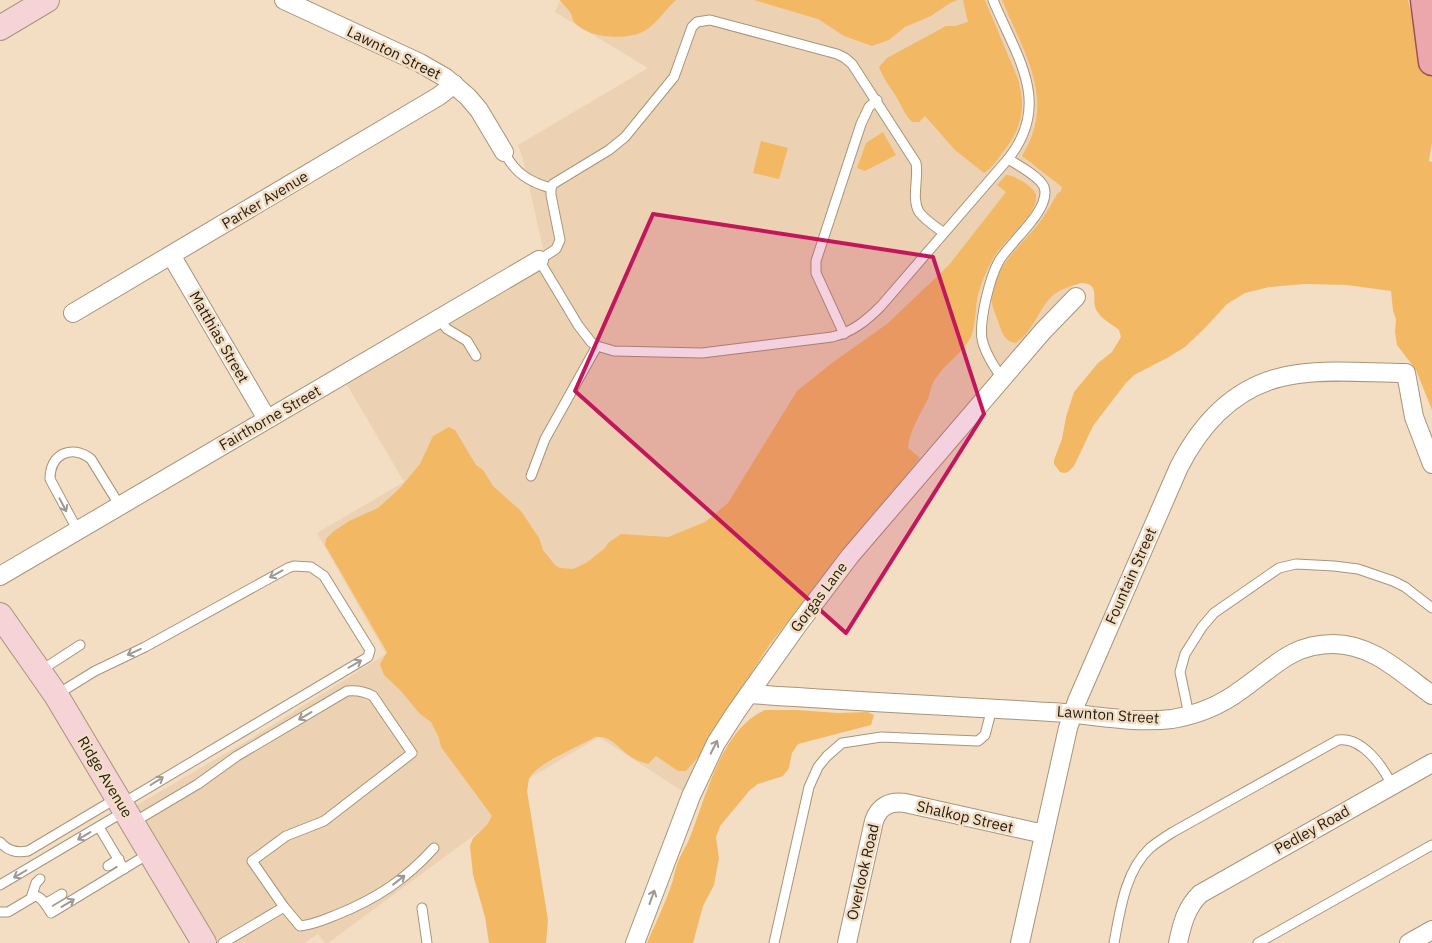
<svg xmlns="http://www.w3.org/2000/svg" width="1432" height="943" viewBox="0 0 1432 943" font-family="'IBM Plex Sans',sans-serif">
  <style>
    .built { fill: #ecd2b2 }
    .green { fill: #f3b864 }
    .lines { fill: none; stroke-linecap: round; stroke-linejoin: round }
    .lane-casing { stroke: #a7947b; stroke-width: 11 }
    .street-casing { stroke: #a7947b; stroke-width: 20 }
    .secondary-casing { stroke: #a7947b; stroke-width: 26 }
    .primary-casing { stroke: #9e5052; stroke-width: 29 }
    .lane { stroke: #fff; stroke-width: 9 }
    .street { stroke: #fff; stroke-width: 18 }
    .secondary { stroke: #f6d3d6; stroke-width: 24 }
    .primary { stroke: #eca7ac; stroke-width: 26 }
    .oneway { stroke: #9c9894 }
    .marked { fill: #c2185b; fill-opacity: 0.2; stroke: #c2185b; stroke-width: 4; stroke-linejoin: round }
    .labels { text-anchor: middle; stroke-width: 5; stroke-linejoin: round; paint-order: stroke }
    .street-label { font-size: 15px; fill: #231b12; stroke: #f3dec3 }
  </style>
  <rect width="100%" height="100%" fill="#f3dec3"/>
  <path class="built" d="M560 0H1398L1068 283 1073 287 816 585 746 685 685 793 599 737 516 786 519 802 328 943H325L318 934 304 943H219L137 805 245 742 386 654 317 533 404 482 346 383 547 266 523 159 518 145 648 68 555 12Z"/>
  <g class="green">
    <path d="M560 0H676C666 9 658 22 646 30 629 41 588 39 574 22 572 19 572 15 570 12 567 8 563 4 560 0Z"/>
    <path d="M754 0H958L950 3 931 16 905 27 889 40 872 46 844 36 818 19Z"/>
    <path d="M963 0H985L1018 79C1027 111 1021 130 1000 156 996 162 991 169 984 173L955 150 925 116 919 122H912C905 115 902 107 897 98 890 86 885 82 879 67L887 58 946 26H955L968 22Z"/>
    <path d="M1002 0H1408L1412 16 1432 23V142L1429 161 1432 162V410L1416 370 1397 345 1395 332 1396 319 1393 311 1391 291 1347 285 1305 284 1269 287 1245 293 1227 304 1204 329 1185 347 1167 358 1134 375 1125 384 1093 426 1074 466 1068 472 1064 473 1060 472 1054 464V460L1062 439 1066 417 1074 392 1098 363 1112 352 1121 337 1119 330C1112 324 1101 319 1097 311 1090 301 1102 283 1081 283 1072 286 1060 289 1052 296 1038 310 1033 332 1016 343 1005 342 1002 333 999 324 996 314 990 305 992 294 996 266 1019 247 1036 227 1044 217 1051 205 1057 194L1061 191 1062 187 1022 156C1057 99 1024 54 1002 0Z"/>
    <path d="M883 132 896 155 865 171 857 168 866 143Z"/>
    <path d="M761 141 788 148 779 179 753 173Z"/>
    <path d="M1006 175C1014 175 1035 187 1036 195 1039 214 1003 241 994 257 988 267 981 283 978 295 975 308 976 325 971 337 962 354 944 364 934 381 931 386 930 393 928 399 920 415 910 429 908 448L920 458 769 645 699 756 686 771H678L656 756 648 764C643 762 637 761 633 758 619 750 612 735 595 737 579 747 536 763 529 779 528 782 528 787 527 791L548 920 546 943H489L485 917 473 875 470 846 473 838 487 825 492 816 441 747 439 738 431 722 420 714 401 691 384 675 380 664 387 652 325 545 326 539 334 531 349 521 378 508 400 488 420 464 433 436 449 427 455 430 476 465 483 470 493 486 521 511 539 538 543 550 555 565 560 568 573 569 586 563 605 548 608 543 621 534 668 537 705 522 728 503 797 391 832 363 887 324 949 265 1006 192 997 185Z"/>
    <path d="M765 710H797L838 713 868 712 874 715 871 725 798 744 792 753 789 768 783 776 758 784 750 790 720 826 716 837 719 858 714 885 703 906 693 943H647C656 922 666 902 673 880 674 875 675 870 677 865 680 855 686 847 690 837 706 797 721 729 765 710Z"/>
  </g>
  <g class="lines">
    <defs>
      <g id="lane">
        <path d="M504 152C515 173 529 182 551 188"/>
        <path d="M944 233C936 227 925 220 919 212 911 198 919 178 916 163L852 64 845 58 837 54 710 20 697 22 692 27 674 77 625 137 609 150 553 184 551 188V195L560 240 556 249 539 260 578 325 591 342 597 346 614 351 702 353 832 337C853 332 867 320 881 306L1008 159C1053 103 1016 56 993 0"/>
        <path d="M439 319 447 329 467 341 476 356"/>
        <path d="M844 334 816 273V261L861 124 869 107 877 100"/>
        <path d="M1003 379C994 367 985 353 982 339 979 320 990 277 999 261 1009 243 1052 209 1044 187 1040 177 1018 165 1008 159"/>
        <path d="M531 476 545 439 597 346"/>
        <path d="M78 531 50 479C50 454 71 444 91 459L120 506"/>
        <path d="M40 671 80 645"/>
        <path d="M56 695 95 671 145 647 288 568 294 566 311 567 324 576 370 650 368 657 123 803"/>
        <path d="M1189 715 1180 672 1185 654 1202 627 1214 613 1279 568 1296 564 1334 566 1358 569 1393 581 1405 587 1432 608"/>
        <path d="M134 822 198 784 237 756 347 691C357 690 364 691 373 696L412 753 324 821 286 836 252 861 284 907 223 943"/>
        <path d="M99 827 124 869"/>
        <path d="M0 842C8 851 16 853 28 851L117 798"/>
        <path d="M108 866 119 859"/>
        <path d="M0 885 125 811"/>
        <path d="M31 898 36 883 40 879"/>
        <path d="M45 904 62 894"/>
        <path d="M284 907 300 926C313 925 324 920 336 915 376 899 405 880 434 848"/>
        <path d="M422 908 427 943"/>
        <path d="M0 912H8L35 896C43 897 47 907 51 913L150 853"/>
        <path d="M774 943 809 787 818 767 827 756 842 743 849 742 881 737 978 741 985 735 992 708"/>
        <path d="M1114 943C1120 911 1125 871 1150 848 1157 842 1165 837 1173 832L1338 740C1362 736 1383 767 1392 785"/>
        <path d="M1258 943 1432 845"/>
      </g>
      <g id="street">
        <path d="M284 0 420 63 446 78 468 97 479 110 504 152"/>
        <path d="M171 255 267 419"/>
        <path d="M73 313 439 96 454 84"/>
        <path d="M0 576 539 260"/>
        <path d="M749 694C850 701 951 706 1051 712 1091 714 1133 724 1172 719 1196 715 1221 705 1241 690 1273 668 1291 644 1333 644 1373 644 1401 673 1432 695"/>
        <path d="M635 943 691 796 716 743 736 712 797 626 850 556 1043 331 1076 297"/>
        <path d="M847 943 874 821C879 806 890 801 905 803L1044 834"/>
        <path d="M1020 943 1068 728 1077 701 1179 467C1204 418 1241 381 1298 374 1333 369 1371 373 1406 373L1414 417 1432 464"/>
        <path d="M1178 943C1182 924 1186 908 1200 894L1432 763"/>
        <path d="M1409 943 1432 930"/>
      </g>
      <g id="secondary">
        <path d="M0 28 47 0"/>
        <path d="M0 615 56 695 204 943"/>
      </g>
      <path id="primary" d="M1424 0 1432 62"/>
    </defs>
    <use href="#lane" class="lane-casing"/>
    <use href="#street" class="street-casing"/>
    <use href="#secondary" class="secondary-casing"/>
    <use href="#primary" class="primary-casing"/>
    <use href="#lane" class="lane"/>
    <use href="#street" class="street"/>
    <use href="#secondary" class="secondary"/>
    <use href="#primary" class="primary"/>
  </g>
  <defs><path id="oneway-shaft" d="M-6 0H5M1.5-3L5.5 0L1.5 3" fill="none" stroke-width="1.6" stroke-linecap="round" stroke-linejoin="round" transform="scale(1.25)"/></defs>
  <g class="oneway">
    <use href="#oneway-shaft" transform="translate(63 505) rotate(62)"/>
    <use href="#oneway-shaft" transform="translate(276 574) rotate(151)"/>
    <use href="#oneway-shaft" transform="translate(134 652) rotate(156)"/>
    <use href="#oneway-shaft" transform="translate(355 664) rotate(-30)"/>
    <use href="#oneway-shaft" transform="translate(305 716) rotate(149)"/>
    <use href="#oneway-shaft" transform="translate(714 747) rotate(-63)"/>
    <use href="#oneway-shaft" transform="translate(157 781) rotate(-32)"/>
    <use href="#oneway-shaft" transform="translate(84 836) rotate(149)"/>
    <use href="#oneway-shaft" transform="translate(20 874) rotate(150)"/>
    <use href="#oneway-shaft" transform="translate(399 880) rotate(-38)"/>
    <use href="#oneway-shaft" transform="translate(652 897) rotate(-70)"/>
    <use href="#oneway-shaft" transform="translate(68 903) rotate(-31)"/>
  </g>
  <path class="marked" d="M653 214 933 257 984 414 846 633 575 391Z"/>
  <g class="labels">
    <g class="street-label">
      <text transform="translate(394 53) rotate(26)" y="5">Lawnton Street</text>
      <text transform="translate(265 200) rotate(-31)" y="5">Parker Avenue</text>
      <text transform="translate(219 337) rotate(60)" y="5">Matthias Street</text>
      <text transform="translate(270 418) rotate(-30)" y="5">Fairthorne Street</text>
      <text transform="translate(1131 576) rotate(-66)" y="5">Fountain Street</text>
      <text transform="translate(819 597) rotate(-53)" y="5">Gorgas Lane</text>
      <text transform="translate(1108 715) rotate(4)" y="5">Lawnton Street</text>
      <text transform="translate(105 777) rotate(59)" y="5">Ridge Avenue</text>
      <text transform="translate(965 817) rotate(13)" y="5">Shalkop Street</text>
      <text transform="translate(1312 830) rotate(-29)" y="5">Pedley Road</text>
      <text transform="translate(863 872) rotate(-77)" y="5">Overlook Road</text>
    </g>
  </g>
</svg>
